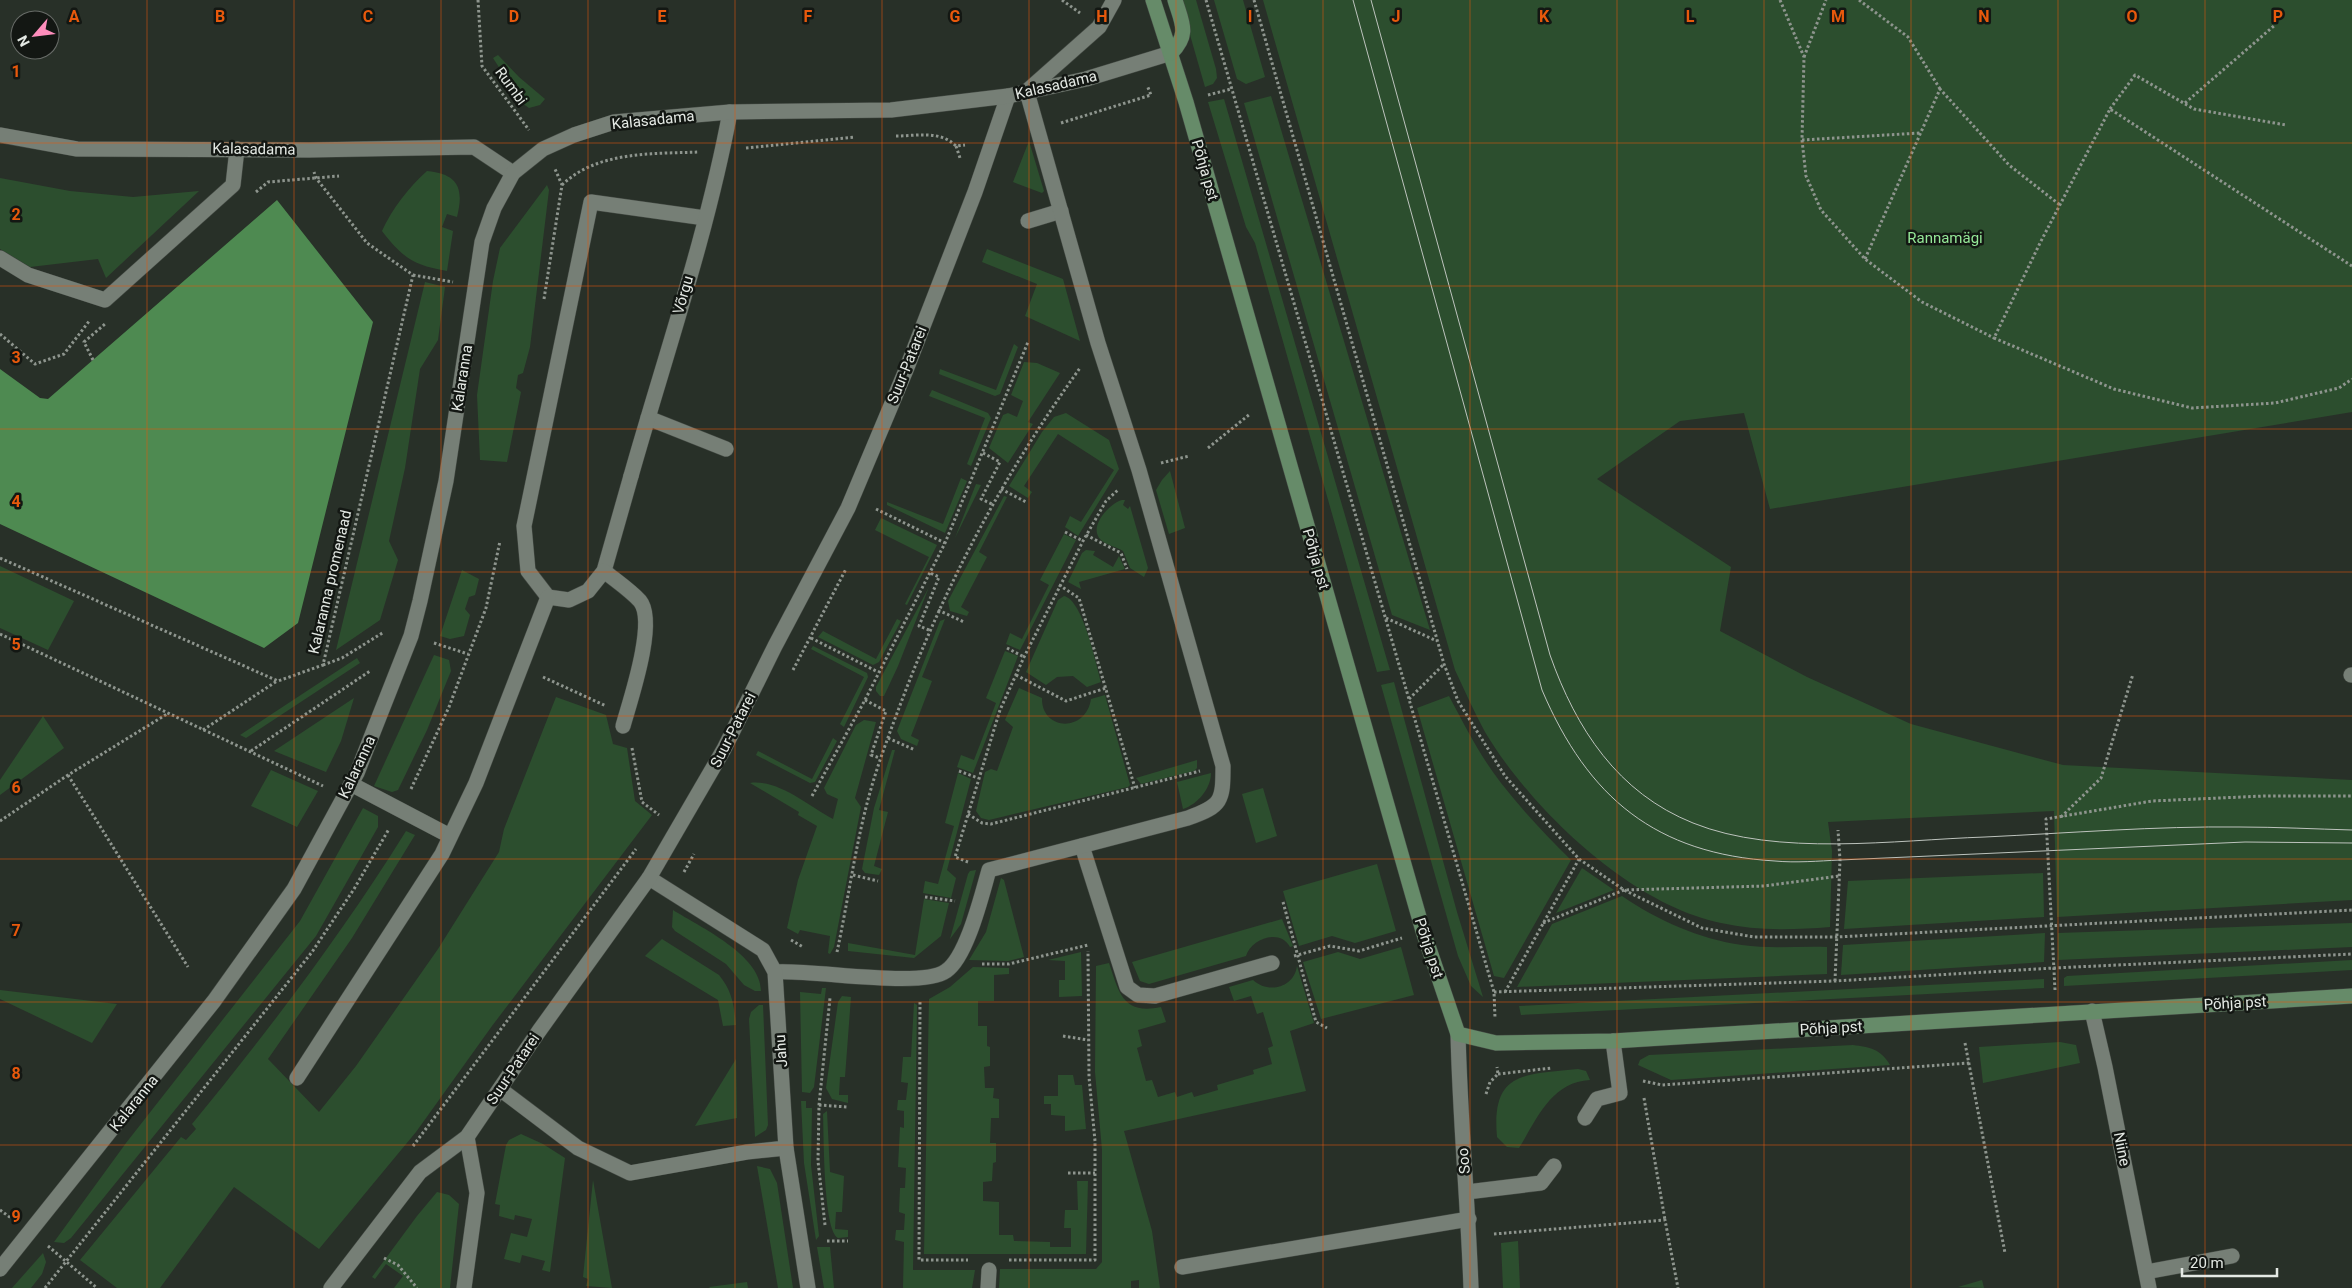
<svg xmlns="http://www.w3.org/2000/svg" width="2352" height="1288" viewBox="0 0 2352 1288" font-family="Roboto,sans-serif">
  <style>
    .green { fill: #2c4e2e }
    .water { fill: #4e8a51 }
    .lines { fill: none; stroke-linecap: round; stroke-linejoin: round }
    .service-casing { stroke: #444a44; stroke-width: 16 }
    .minor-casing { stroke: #444a44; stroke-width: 16 }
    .tertiary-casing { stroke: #444a44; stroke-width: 16 }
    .secondary-casing { stroke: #444a44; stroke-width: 16 }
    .path { stroke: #8e958e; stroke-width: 3; stroke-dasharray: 2.5 2.5; stroke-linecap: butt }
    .service { stroke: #767f76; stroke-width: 15 }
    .minor { stroke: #767f76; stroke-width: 15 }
    .tertiary { stroke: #767f76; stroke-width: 15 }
    .secondary { stroke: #668b69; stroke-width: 15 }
    .tram { stroke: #bdc3bd; stroke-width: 1 }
    .grid { fill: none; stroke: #e8590c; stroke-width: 1; stroke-opacity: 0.55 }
    .labels { text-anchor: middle; stroke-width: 5; stroke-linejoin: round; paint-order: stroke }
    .street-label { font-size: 15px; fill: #e4e9e4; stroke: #131713 }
    .park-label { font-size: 15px; fill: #95e898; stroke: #131713 }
    .grid-label { font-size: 16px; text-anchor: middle; font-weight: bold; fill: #e8590c; stroke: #131713; stroke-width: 5; stroke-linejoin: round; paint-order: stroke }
  </style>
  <rect width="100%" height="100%" fill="#283028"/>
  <g class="green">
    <path d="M1180 0H1196L1216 69 1217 78 1213 84 1205 87Z"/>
    <path d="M1214 0H1243L1265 77 1246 84 1237 79Z"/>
    <path d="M1263 0H2352V412L1770 509 1744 413 1680 421 1597 479 1731 567 1720 631 1807 677 1911 724 2063 765 2352 780V900L2057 917 2054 811 1828 822 1832 851 1830 927C1793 930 1757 931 1721 923 1631 905 1531 809 1485 732 1474 712 1465 691 1455 670Z"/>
    <path d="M498 55 519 77 545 99 540 105 529 108 522 103 493 58Z"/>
    <path d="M1271 96 1430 630 1392 615 1244 103Z"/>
    <path d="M1224 99 1387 660 1390 670 1377 672 1255 243 1246 227 1208 102Z"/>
    <path d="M1029 141 1044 191 1042 193 1013 182Z"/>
    <path d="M427 171C459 174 464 189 457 217L447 214 442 227 453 231 447 271C413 265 403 258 382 231 392 209 409 187 427 171Z"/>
    <path d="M0 178 70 191 133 197 199 191 106 278 98 259 30 267 0 249Z"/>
    <path d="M547 185 549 190 530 347 523 373 518 375 516 388 521 392 507 462 480 460 477 395 493 281 500 248Z"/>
    <path d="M987 249 1063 279 1080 341 1025 316 1037 284 982 262Z"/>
    <path d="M425 282 445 287 438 340 420 369 405 468 389 541 398 560 380 620 336 650Z"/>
    <path d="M1014 344 1018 347 1000 394 995 396 939 374 940 369 996 390Z"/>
    <path d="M1024 362 1037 363 1060 373 1028 422 1033 424 1008 463 989 448 1003 415 1008 413 1017 417 1023 401 1011 395Z"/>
    <path d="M932 390 988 413 991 418 971 466 967 464 985 418 929 396Z"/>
    <path d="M1066 413 1109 440 1119 469 1078 536 1065 527 1070 516 1081 522 1114 470 1058 434 1024 486 1032 492 1028 498 1009 486 1042 432 1054 417Z"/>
    <path d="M1170 471 1185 528 1169 534 1156 490 1162 480Z"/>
    <path d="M961 478 967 481 945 533 887 505V502L943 524Z"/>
    <path d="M976 484 981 485 955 538Z"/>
    <path d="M1004 496 1007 497 979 552 987 557 961 607 969 612 967 616 950 611 948 601Z"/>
    <path d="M1122 500H1125L1123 505 1128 509 1130 506 1148 568 1144 577 1130 568 1123 551C1117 547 1106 545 1101 540 1087 527 1110 503 1122 500Z"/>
    <path d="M881 518 937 545 907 605 905 604 929 557 875 530Z"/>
    <path d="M1064 534 1076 540 1020 650 1006 644 1010 633 1022 639 1049 585 1040 580Z"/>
    <path d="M1086 550 1095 551 1093 555 1113 567 1119 556 1125 569 1079 582 1081 589 1068 582 1082 553Z"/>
    <path d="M0 566 74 601 48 650 0 628Z"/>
    <path d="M462 570 479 579 475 595 469 597 465 609 470 615 464 636 450 639 440 636Z"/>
    <path d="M929 587 898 666 884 696H880L876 691V687Z"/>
    <path d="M1064 596C1083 600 1096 664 1101 682L1087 687 1073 676 1057 677 1046 685 1026 672 1058 600Z"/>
    <path d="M897 619 901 621 879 662 873 665 818 637 823 631 876 659Z"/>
    <path d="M945 619 922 677 932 681 911 736 919 740 917 746 901 739 897 731 940 621Z"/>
    <path d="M813 646 867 673 868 677 844 727 840 724 864 677 811 649Z"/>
    <path d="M1005 651 1018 656 973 773 957 767 961 755 974 760 996 703 986 698Z"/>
    <path d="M434 655 449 660 451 671 427 730 398 790 392 792 374 786Z"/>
    <path d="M357 658 360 663 246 738 240 735Z"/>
    <path d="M1394 682 1457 912 1483 997 1471 986 1458 956 1381 685Z"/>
    <path d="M1019 688 1042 698C1041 731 1086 733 1091 699L1105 695 1130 785 1128 787 989 820 981 818 976 811 985 772 991 769 997 771 1013 727 1005 720Z"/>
    <path d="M1449 696C1465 726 1480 756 1501 783 1522 810 1546 835 1571 860L1504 978 1494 976 1417 708Z"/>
    <path d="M556 697 606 715 613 744 627 748 635 801 652 815 492 1026 416 1132 319 1249 234 1187 160 1288H117L80 1260 181 1137 186 1140 196 1129 192 1124C269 1030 342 934 406 831L415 835 352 938 268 1059 319 1112 356 1066 438 949 499 852 504 829Z"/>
    <path d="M354 698 341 741 326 772 274 751Z"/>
    <path d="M43 716 64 748 0 795V780Z"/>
    <path d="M864 720 876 722 855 798 861 807 834 947 830 954 828 953 830 936 800 930 798 934 787 928 798 880 817 826 798 815 799 812 750 783C779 779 808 806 833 819L838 799 827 794 824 788 856 725Z"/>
    <path d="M833 738 837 741 815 782 810 783 756 755 758 751 812 779Z"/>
    <path d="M892 750H895L879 810 888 812 874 866 882 869 879 875 865 873 862 869 874 808Z"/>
    <path d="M1197 760V768L1194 771 1141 784 1136 778Z"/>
    <path d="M271 770 318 791 297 827 251 806Z"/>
    <path d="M958 773 971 779 947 870 956 878 951 898 923 893 925 881 938 884 954 826 945 823Z"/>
    <path d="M1211 773C1211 788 1198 804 1183 809L1177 782Z"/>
    <path d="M1263 788 1277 836 1256 843 1242 794Z"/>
    <path d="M363 808 378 816V827L316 936 71 1238 64 1243 54 1242 126 1143 300 921Z"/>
    <path d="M1377 864 1396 931 1355 943 1332 936 1299 946 1283 891Z"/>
    <path d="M1582 868 1614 890 1556 913Z"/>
    <path d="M976 870 961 924 950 939 968 874 970 871Z"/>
    <path d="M2043 873 2044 917 1844 929 1848 881Z"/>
    <path d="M1001 878 1004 880 1024 957 1008 961 969 960 986 932Z"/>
    <path d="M1622 896C1657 920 1699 939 1742 945 1769 949 1799 946 1827 947V974L1517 987 1552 924Z"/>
    <path d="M924 899 949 903 941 936 914 958 848 951V943L915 955Z"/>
    <path d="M673 910C700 927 761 955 761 991H755L744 985 726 964 675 931 672 927Z"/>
    <path d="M1282 919 1293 946 1290 947C1280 928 1251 939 1246 956L1149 984 1140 981 1132 962Z"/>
    <path d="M2352 923V947L2058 960V933Z"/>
    <path d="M2045 933 2044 962 1841 975 1843 945Z"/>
    <path d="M662 939 719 975C732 991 734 1004 736 1025L723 1026 718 1000 645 956Z"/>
    <path d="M1401 947 1414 995 1321 1019 1303 962 1338 952 1360 959Z"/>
    <path d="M1081 952 1082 996 1059 997V980H1065V961L1048 960Z"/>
    <path d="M2352 960V970L2064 986V978L2067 976Z"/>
    <path d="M1109 963C1119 993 1123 1015 1161 1007L1166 1022 1138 1030 1142 1046 1137 1048 1146 1081 1152 1080 1158 1097 1175 1092 1177 1097 1192 1092 1194 1097 1218 1090 1217 1085 1254 1074 1253 1070 1272 1064 1268 1048 1273 1046 1263 1012 1257 1014 1251 996 1234 1001 1229 987 1253 980C1268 994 1294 988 1297 966L1314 1023 1290 1031 1306 1091 1124 1131 1152 1231 1160 1288H1139V1280L1131 1281V1288H999L1000 1269H1096L1102 1262V1150L1095 1072 1096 966Z"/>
    <path d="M973 967 1009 968V974L994 975V1001H978V1026H987V1046L990 1047V1066L984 1067 985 1088H994L993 1098 999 1099V1118H991L990 1143H996V1162L993 1163 992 1181 983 1182V1201L999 1202V1235H1013L1014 1241 1050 1242V1247H1071V1228H1064L1065 1210H1078L1077 1181H1088L1086 1254H924L929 999 950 987Z"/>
    <path d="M2044 979V988L1521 1015 1519 1006Z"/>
    <path d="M822 988H826L814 1087 810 1093 802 1092 800 992 821 994Z"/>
    <path d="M0 990 117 1004 92 1043 0 999Z"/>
    <path d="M842 996 851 997 845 1077H840L839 1095H848V1103L832 1099 826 1088 838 1002Z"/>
    <path d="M914 1003 917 1005 913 1270H975L972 1288H903L904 1242 895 1240 896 1230H904L905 1214 899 1212 900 1188H905L906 1168 898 1167 900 1127 904 1128V1111L897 1110 898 1100H906L908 1083 901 1082 903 1057H911Z"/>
    <path d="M759 1005H763L768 1125 766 1130 755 1137 749 1019 751 1012Z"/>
    <path d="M2060 1042 2076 1045 2080 1063 1983 1083 1979 1047Z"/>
    <path d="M1853 1045C1869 1047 1881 1049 1890 1065L1671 1080 1638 1065 1640 1060 1649 1055Z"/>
    <path d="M736 1059 737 1118 695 1126Z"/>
    <path d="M1578 1069 1586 1071 1590 1080C1551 1082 1537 1119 1519 1148L1507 1147 1497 1137C1491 1070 1525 1075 1578 1069Z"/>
    <path d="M1058 1075H1073L1075 1085H1082L1086 1129 1065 1131V1116L1051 1115V1104H1044V1096H1058Z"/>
    <path d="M801 1101H806V1108H812L811 1165 819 1236 816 1240 804 1163Z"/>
    <path d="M827 1111 830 1172 844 1176 842 1212H836L835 1229 848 1230V1237L838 1238C823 1230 824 1135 823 1114Z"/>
    <path d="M521 1134 543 1144 565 1158 550 1272 542 1270 545 1261 522 1255 520 1263 504 1259 511 1233 527 1237 532 1219 515 1215 514 1220 499 1216 500 1205 495 1204 506 1145 509 1140Z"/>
    <path d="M757 1166 770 1169 777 1183 793 1288H778Z"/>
    <path d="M593 1180 612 1288 586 1286 588 1279 583 1277Z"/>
    <path d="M437 1192 449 1195 459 1204 450 1288H394L403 1276 386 1264 375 1279 372 1277 417 1216Z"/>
    <path d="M1518 1241 1520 1288H1503L1501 1243Z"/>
    <path d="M817 1247H830L834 1288H824Z"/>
    <path d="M43 1253 46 1262 42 1274 31 1288H12Z"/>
    <path d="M1982 1280 1984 1288 1958 1287Z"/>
    <path d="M747 1282 748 1288H710L709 1287Z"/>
  </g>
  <path class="water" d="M277 200 373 322 298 623 264 648 0 524V369L40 398 48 399Z"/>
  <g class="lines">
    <defs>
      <g id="service">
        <path d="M1028 221 1061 211"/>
        <path d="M0 258 28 275 105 300 233 185 237 149"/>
        <path d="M648 418 726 449"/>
        <path d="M631 476 604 571 588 591 569 600 548 597 528 571 524 526 591 202 705 218"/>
        <path d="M604 571C615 580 630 590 640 601 657 622 630 701 623 726"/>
        <path d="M2351 675H2352"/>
        <path d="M351 784 450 836"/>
        <path d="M1082 846 1127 987 1138 995 1155 996 1272 963"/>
        <path d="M775 972C812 969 921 989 946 971 967 957 982 894 989 870L1188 818C1222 806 1223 801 1223 766L1139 470 1098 343 1027 92"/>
        <path d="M297 1078 442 854 476 783 548 597"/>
        <path d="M500 1089 578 1148 630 1173 747 1152 786 1148"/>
        <path d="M1585 1118 1597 1099 1620 1093 1613 1041"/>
        <path d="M1467 1192 1541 1183 1554 1166"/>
        <path d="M1182 1267 1469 1219"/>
        <path d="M2146 1272 2232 1256"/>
        <path d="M988 1288 989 1270"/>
      </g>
      <g id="minor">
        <path d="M0 135 77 149 309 150 474 147 513 173"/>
        <path d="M631 476C665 356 707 235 730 112"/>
        <path d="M649 878 763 950 775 972 786 1148 808 1288"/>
        <path d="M331 1288 420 1172 467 1137 539 1031 649 878 724 749 775 646 848 508 906 370 975 192 1008 96"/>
        <path d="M464 1288 477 1193 467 1137"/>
      </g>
      <g id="tertiary">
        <path d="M1028 90 1099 27 1114 0"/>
        <path d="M2092 1011 2105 1067 2149 1288"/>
        <path d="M1458 1034C1460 1119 1468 1203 1471 1288"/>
        <path d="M0 1269 214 1001 294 889 357 773 411 636 420 601 446 481 482 242 494 208 513 173 543 149 574 135 614 122 730 112 891 110 1008 96 1086 79 1171 53"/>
      </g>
      <g id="secondary">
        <path d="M1153 0 1186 102 1423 931 1458 1034 1496 1043 1613 1041 2352 996"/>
        <path d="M1171 53C1190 34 1182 23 1175 0"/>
      </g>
    </defs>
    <use href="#service" class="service-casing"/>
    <use href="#minor" class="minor-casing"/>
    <use href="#tertiary" class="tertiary-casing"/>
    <use href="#secondary" class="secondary-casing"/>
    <g class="path">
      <path d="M478 0 482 66 529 130"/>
      <path d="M1062 0 1080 13"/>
      <path d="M1206 0 1494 992 1495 1018"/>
      <path d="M1254 0 1444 664 1458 701 1505 776 1579 859 1624 890 1702 928 1754 937H1836L2352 910"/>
      <path d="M1780 0 1804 57 1802 140 1806 176 1821 210 1865 259 1922 302 1994 338"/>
      <path d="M1859 0 1908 37 1940 89"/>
      <path d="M1804 57 1826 0"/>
      <path d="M1208 95 1231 89"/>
      <path d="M2185 103 2275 25"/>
      <path d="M2110 109 2135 75 2194 109 2286 125"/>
      <path d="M1061 123 1151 95 1147 85"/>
      <path d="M896 136C917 136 940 130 956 146L965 145"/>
      <path d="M1802 140 1920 133"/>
      <path d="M956 146 960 158"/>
      <path d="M746 148 855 137"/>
      <path d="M562 185C597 151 652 154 698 152"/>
      <path d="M256 192 268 182 339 176"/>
      <path d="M1865 259 1940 89 2009 165 2060 205"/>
      <path d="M2352 266 2110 109 2040 243 1994 338 2114 389 2192 408 2275 403 2339 388 2352 379"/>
      <path d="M413 275 453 282"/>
      <path d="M544 299 562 185 555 169"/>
      <path d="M0 334 35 364 64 354 90 320"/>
      <path d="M93 360 84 342 105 324"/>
      <path d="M1208 448 1250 414"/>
      <path d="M983 453 1000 462 981 499 992 504"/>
      <path d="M1161 463 1189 456"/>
      <path d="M1001 489 1026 502"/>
      <path d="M876 509 945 543"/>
      <path d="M1065 532 1083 541"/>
      <path d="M1086 535 1121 553 1127 569"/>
      <path d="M0 558 278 681 323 665 413 275 367 243 316 178 314 172"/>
      <path d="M1059 585 1079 598 1135 788"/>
      <path d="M938 610 964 622"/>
      <path d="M1386 618 1437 641"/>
      <path d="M929 630 919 626 939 577 930 573"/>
      <path d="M0 634 323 786"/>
      <path d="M811 638 878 672"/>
      <path d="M434 643 468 654"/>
      <path d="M1007 648 1024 657"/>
      <path d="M323 665 342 658 384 632"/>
      <path d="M793 670 846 569"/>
      <path d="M1016 675 1066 701 1106 688"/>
      <path d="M543 677 606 706"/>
      <path d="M1409 699 1444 664"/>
      <path d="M865 700 886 711 871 755 880 758"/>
      <path d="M203 730 277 681"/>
      <path d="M888 738 915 750"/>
      <path d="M632 748 642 802 659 815"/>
      <path d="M251 751 370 671"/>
      <path d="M959 771 978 778"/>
      <path d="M68 775 188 967"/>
      <path d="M411 789 449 707 486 608 500 541"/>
      <path d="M812 796 865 700 945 543 1028 342"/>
      <path d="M968 814 982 823 991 824 1200 771"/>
      <path d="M2061 817 2101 778 2133 674"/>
      <path d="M0 821 68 775 167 714"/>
      <path d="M968 862 955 857 1000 710 1024 657 1083 541 1106 501 1119 489"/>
      <path d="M684 872 694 854"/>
      <path d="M853 875 878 881"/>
      <path d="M925 897 955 901"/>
      <path d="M1283 902 1316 1022 1327 1028"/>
      <path d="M1543 923 1624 890 1764 886 1839 876"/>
      <path d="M791 940 803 947"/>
      <path d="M837 952C848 901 855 847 869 796 878 763 890 732 902 700 947 581 1006 471 1080 368"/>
      <path d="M1294 956 1330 946 1359 951 1402 938"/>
      <path d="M982 964H1009L1088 945"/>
      <path d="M1835 981 1840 860 1838 830"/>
      <path d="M2055 990 2046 819 2152 801 2264 796H2352"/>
      <path d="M1494 992 1835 981 2054 968 2352 954"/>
      <path d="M1505 992 1579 859"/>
      <path d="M920 1002 919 1260H968"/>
      <path d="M1063 1036 1088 1040"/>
      <path d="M1965 1043 2005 1253"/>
      <path d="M1498 1074 1552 1068"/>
      <path d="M1643 1081 1662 1085 1969 1063"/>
      <path d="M1486 1094 1490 1082 1498 1074 1497 1067"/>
      <path d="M1644 1098 1665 1220"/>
      <path d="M819 1105 847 1107"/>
      <path d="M413 1146 636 849"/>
      <path d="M1068 1173H1095"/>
      <path d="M0 1210 11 1218"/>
      <path d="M825 1225 818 1161 819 1105 830 998"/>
      <path d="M1494 1234 1665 1220 1678 1288"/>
      <path d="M827 1241H848"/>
      <path d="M48 1246 97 1288"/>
      <path d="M384 1258 398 1265 417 1288"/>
      <path d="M1009 1260H1095V1141L1089 1077 1088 951"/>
      <path d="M45 1288 312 952 354 889 389 829"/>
    </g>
    <use href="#service" class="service"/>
    <use href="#minor" class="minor"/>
    <use href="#tertiary" class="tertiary"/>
    <use href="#secondary" class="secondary"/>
    <g class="tram">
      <path d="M1353 0 1542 690C1588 798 1656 854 1775 861 1796 863 1818 861 1840 860L2245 842 2352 843"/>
      <path d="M1371 0 1550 655C1576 729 1618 793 1693 823 1777 857 1895 840 1985 837 2070 833 2156 826 2240 827 2277 827 2315 829 2352 830"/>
    </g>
  </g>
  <path class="grid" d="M147 0V1288M294 0V1288M441 0V1288M588 0V1288M735 0V1288M882 0V1288M1029 0V1288M1176 0V1288M1323 0V1288M1470 0V1288M1617 0V1288M1764 0V1288M1911 0V1288M2058 0V1288M2205 0V1288M0 143H2352M0 286H2352M0 429H2352M0 572H2352M0 716H2352M0 859H2352M0 1002H2352M0 1145H2352"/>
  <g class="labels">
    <g class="street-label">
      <text transform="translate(1056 85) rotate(-13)" y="5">Kalasadama</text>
      <text transform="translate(511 86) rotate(54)" y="5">Rumbi</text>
      <text transform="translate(653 120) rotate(-6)" y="5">Kalasadama</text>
      <text transform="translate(254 149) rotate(1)" y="5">Kalasadama</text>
      <text transform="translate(1205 170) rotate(74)" y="5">Põhja pst</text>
      <text transform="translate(683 295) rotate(-74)" y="5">Võrgu</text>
      <text transform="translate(907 365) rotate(-68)" y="5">Suur-Patarei</text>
      <text transform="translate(462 378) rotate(-81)" y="5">Kalaranna</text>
      <text transform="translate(1316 559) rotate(74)" y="5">Põhja pst</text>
      <text transform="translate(330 582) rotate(-77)" y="5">Kalaranna promenaad</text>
      <text transform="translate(733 730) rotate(-63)" y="5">Suur-Patarei</text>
      <text transform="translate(357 767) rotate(-65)" y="5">Kalaranna</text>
      <text transform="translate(1429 948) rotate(72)" y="5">Põhja pst</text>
      <text transform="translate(2235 1003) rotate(-3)" y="5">Põhja pst</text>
      <text transform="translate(1831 1028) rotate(-3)" y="5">Põhja pst</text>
      <text transform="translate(781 1051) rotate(-94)" y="5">Jahu</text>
      <text transform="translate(513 1069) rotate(-56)" y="5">Suur-Patarei</text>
      <text transform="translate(134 1103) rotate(-51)" y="5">Kalaranna</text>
      <text transform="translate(2122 1149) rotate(79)" y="5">Niine</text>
      <text transform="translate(1464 1161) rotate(-95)" y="5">Soo</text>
    </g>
    <g class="park-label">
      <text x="1945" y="243">Rannamägi</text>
    </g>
  </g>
  <g class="grid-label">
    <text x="74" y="22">A</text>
    <text x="220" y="22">B</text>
    <text x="368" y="22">C</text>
    <text x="514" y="22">D</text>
    <text x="662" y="22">E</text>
    <text x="808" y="22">F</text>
    <text x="955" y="22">G</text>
    <text x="1102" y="22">H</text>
    <text x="1250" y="22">I</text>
    <text x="1396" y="22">J</text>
    <text x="1544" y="22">K</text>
    <text x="1690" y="22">L</text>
    <text x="1838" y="22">M</text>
    <text x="1984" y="22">N</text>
    <text x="2132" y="22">O</text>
    <text x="2278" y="22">P</text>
    <text x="16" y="77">1</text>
    <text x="16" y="220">2</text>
    <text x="16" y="363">3</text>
    <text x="16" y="507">4</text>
    <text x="16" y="650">5</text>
    <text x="16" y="793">6</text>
    <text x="16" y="936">7</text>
    <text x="16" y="1079">8</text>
    <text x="16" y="1222">9</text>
  </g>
  <g transform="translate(35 35) rotate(242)"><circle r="24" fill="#131713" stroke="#676b67"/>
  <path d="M0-4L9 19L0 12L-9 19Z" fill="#fe8ebc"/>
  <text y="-8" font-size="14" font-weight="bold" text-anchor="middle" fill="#e4e9e4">N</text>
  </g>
  <path d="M2182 1268v8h95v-8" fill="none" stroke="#e4e9e4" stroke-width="2.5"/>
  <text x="2190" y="1268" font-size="15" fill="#e4e9e4" stroke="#131713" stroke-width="4" paint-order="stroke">20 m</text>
</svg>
